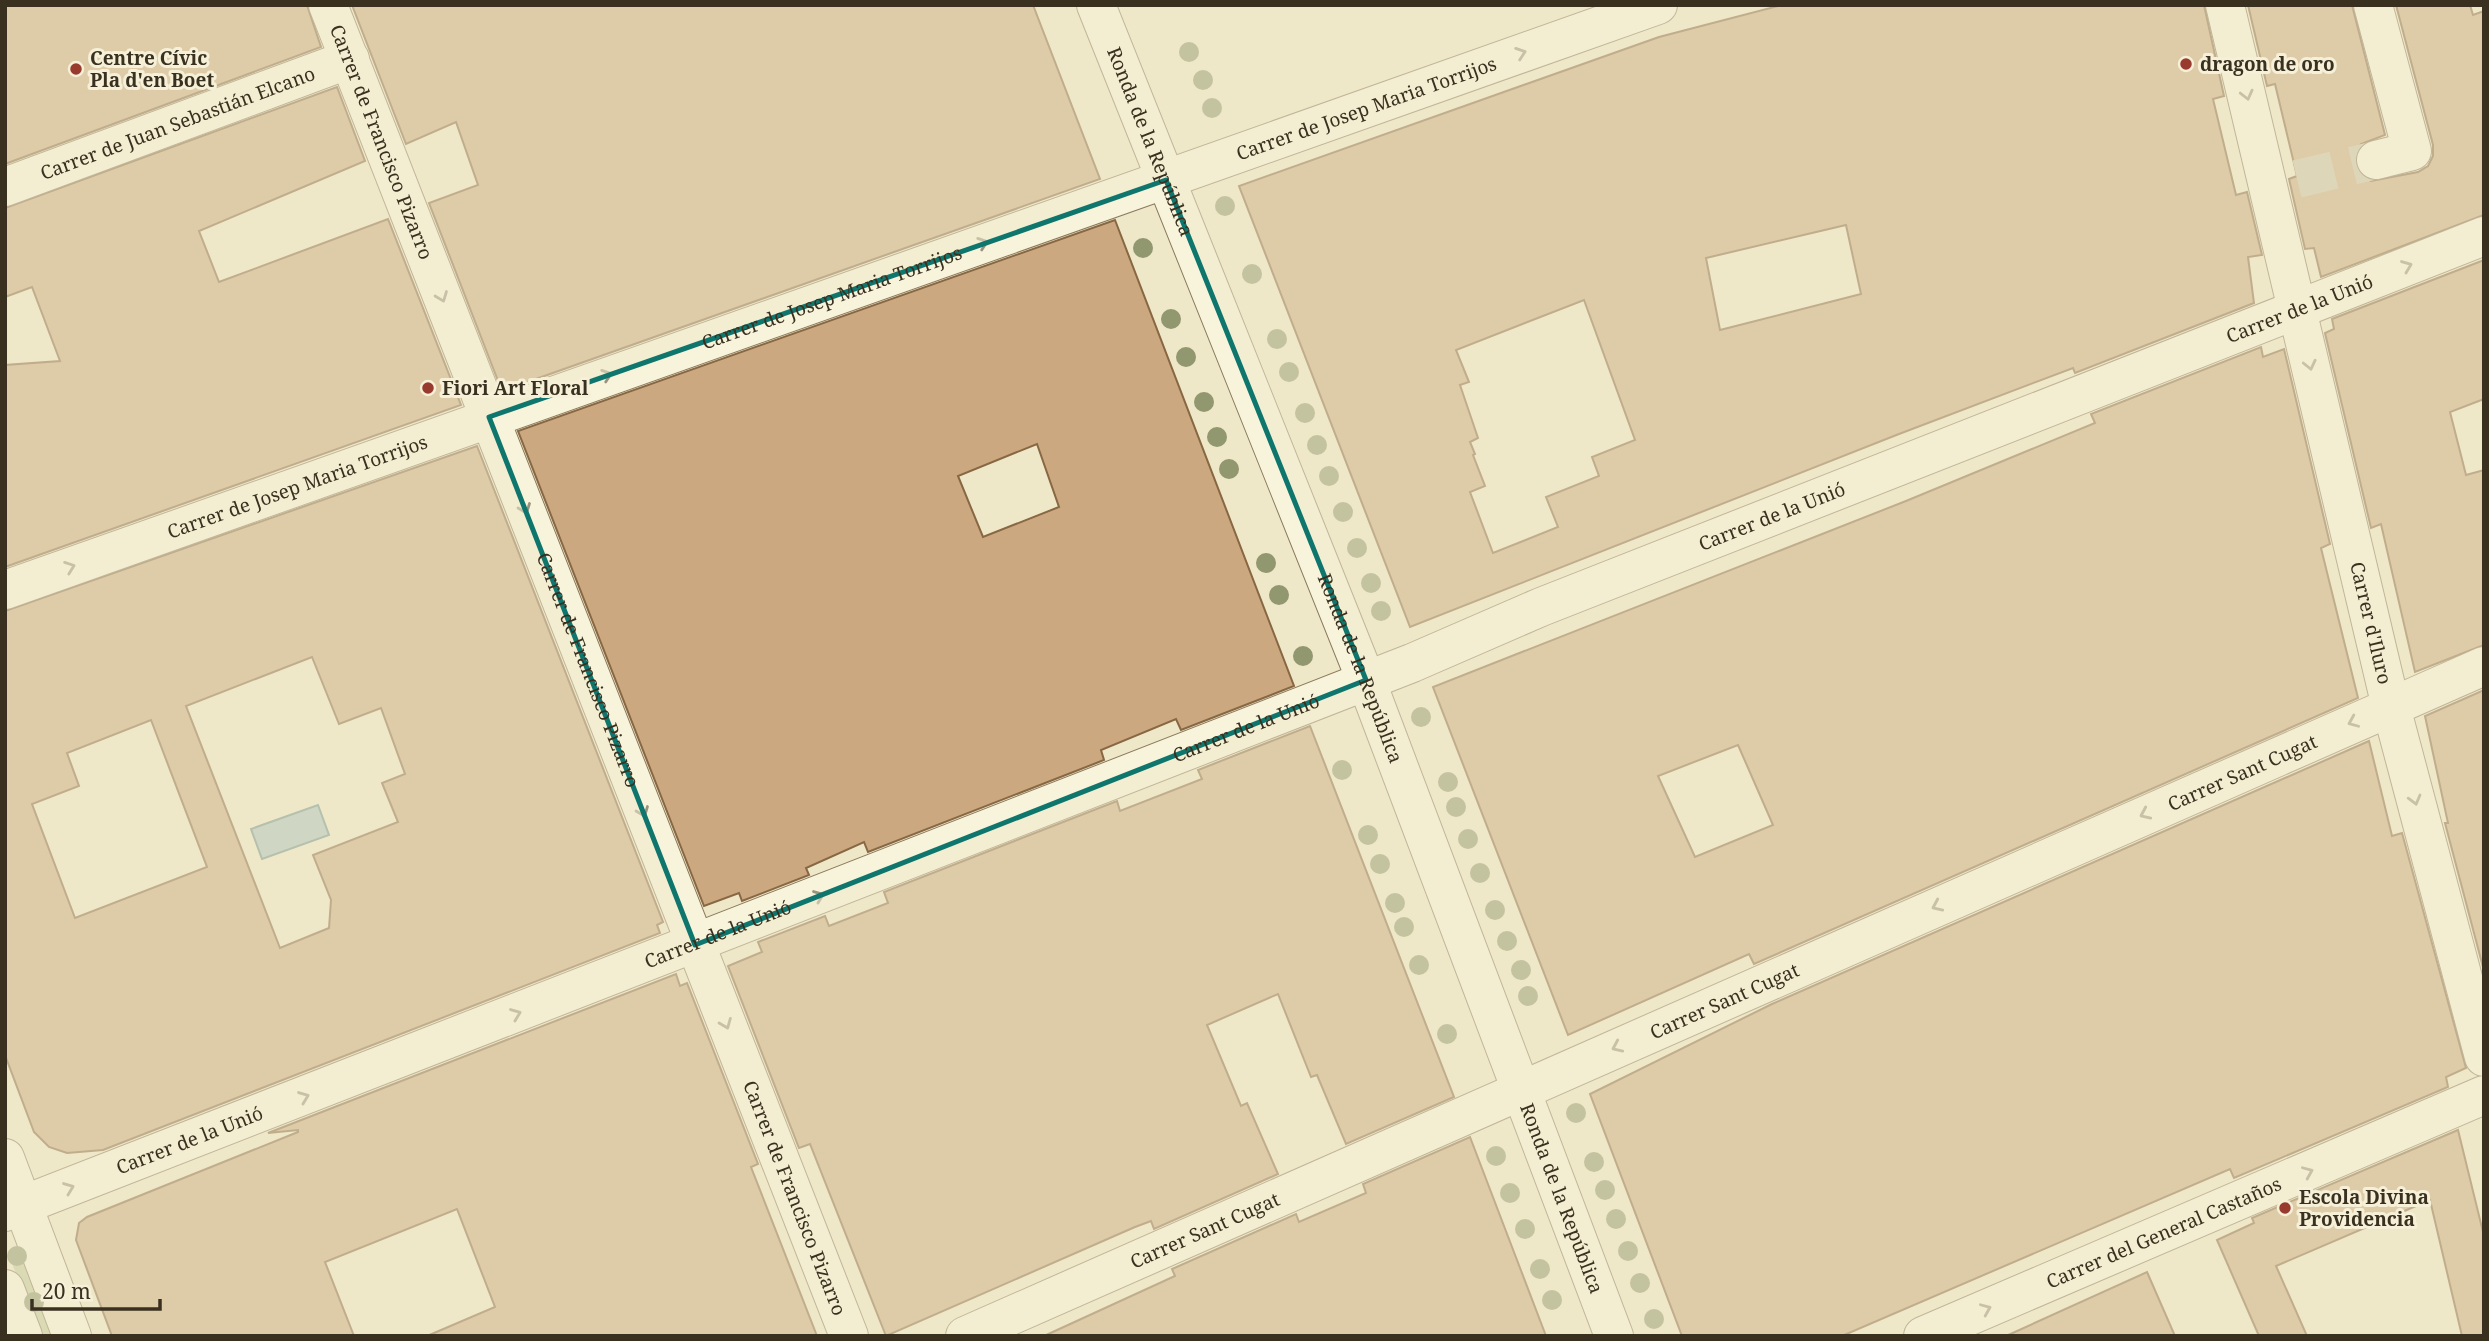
<svg xmlns="http://www.w3.org/2000/svg" width="2489" height="1341" viewBox="0 0 2489 1341" font-family="'Noto Serif',serif">
  <style>
    .green { fill: #c0cc9c }
    .water { fill: #a9c2be; stroke: #6f918c; stroke-width: 2 }
    .building { fill: #cba87f; stroke: #886743; stroke-width: 2; fill-rule: evenodd }
    .lines { fill: none; stroke-linecap: round; stroke-linejoin: round }
    .minor-tunnel { stroke: #cac2a6; stroke-width: 38; stroke-dasharray: 38 19; stroke-linecap: butt }
    .minor-casing { stroke: #8a7a5d; stroke-width: 40 }
    .minor { stroke: #f8f3db; stroke-width: 38 }
    .tree { fill: #91976f }
    .oneway { stroke: #99927e }
    .marked { fill: none; stroke: #0f766e; stroke-width: 5; stroke-linejoin: round }
    .poi-dot { fill: #983a2e; stroke: #f5f0d7; stroke-width: 2.5 }
    .labels { text-anchor: middle; stroke-width: 6; stroke-linejoin: round; paint-order: stroke }
    .poi-label { font-size: 19px; font-weight: bold; fill: #3a3020; stroke: #f5f0d7; text-anchor: start }
    .street-label { font-size: 19px; fill: #3a3020; stroke: #f5f0d7 }
  </style>
  <rect width="100%" height="100%" fill="#eee7c8"/>
  <path class="green" d="M20 1248 54 1336H40L8 1253Z"/>
  <path class="water" d="M318 805 329 835 262 859 251 829Z"/>
  <g class="building">
    <path d="M5 5H307L321 47 5 164Z"/>
    <path d="M352 5H1033L1100 179 502 391 429 203 478 185 456 122 406 144Z"/>
    <path d="M1782 5H2204L2224 96 2213 99 2236 195 2247 192 2262 255 2248 257 2254 303 2075 373 2073 368 1899 434 1410 627 1239 186 1659 37ZM1846 225 1861 294 1720 330 1706 258ZM1584 300 1635 440 1592 457 1599 476 1546 497 1558 527 1493 553 1470 492 1485 486 1473 455 1475 454 1470 442 1478 438 1460 385 1469 382 1456 350Z"/>
    <path d="M2248 5H2352L2385 135 2361 144 2355 153V165L2360 175 2371 181 2418 172 2428 166 2433 156V145L2396 5H2470L2473 15 2484 11V215L2321 277 2314 248 2305 249 2289 179 2297 176 2275 84 2267 86Z"/>
    <path d="M337 87 365 161 199 231 219 282 388 219 461 405 5 567V365L60 361 32 287 5 297V208Z"/>
    <path d="M1115 220 1294 686 1181 730 1176 719 1101 750 1104 760 868 852 864 842 806 868 809 875 742 901 739 893 704 906 518 431ZM1037 444 1059 507 983 537 958 476Z"/>
    <path d="M2484 260V399L2450 412 2466 475 2484 470V645L2415 672 2381 524 2371 528 2325 333 2334 329 2332 319Z"/>
    <path d="M2261 347 2263 357 2284 349 2330 544 2321 548 2358 698 1754 964 1749 954 1568 1035 1433 687 1906 501 2095 423 2091 414ZM1738 745 1773 825 1695 857 1658 776Z"/>
    <path d="M477 446 663 922 657 925 660 933 103 1150 67 1153 49 1147 34 1132 5 1055V611ZM312 657 339 724 381 708 405 774 382 783 398 822 313 855 331 900 329 928 280 948 186 706ZM151 720 207 867 75 918 32 804 79 786 67 753Z"/>
    <path d="M2484 690V971L2445 823H2448L2425 716Z"/>
    <path d="M1310 726 1454 1097 1346 1144 1317 1075 1311 1077 1278 994 1207 1025 1241 1106 1247 1103 1278 1174 1154 1229 1151 1221 1135 1227 886 1336 810 1144 799 1148 728 966 762 952 758 942 825 916 829 926 888 903 884 892 1117 801 1120 811 1202 779 1198 770Z"/>
    <path d="M2369 741 2392 836 2402 833 2466 1068 2446 1077 2448 1087 2234 1178 2230 1169 1842 1336H1682L1590 1094 1772 1004Z"/>
    <path d="M676 974 680 986 687 983 758 1164 751 1167 817 1336H427L495 1307 457 1209 325 1262 354 1336H112L76 1240 79 1223 87 1217 298 1132V1130L268 1133Z"/>
    <path d="M2458 1130 2484 1236V1336H2462L2430 1200 2276 1266 2307 1336H2259L2217 1240 2254 1223 2252 1218Z"/>
    <path d="M1470 1137 1546 1336H1044L1175 1276 1172 1269 1296 1214 1299 1222 1366 1193 1363 1184Z"/>
    <path d="M2147 1272 2175 1336H2006Z"/>
  </g>
  <g class="lines">
    <path class="minor-tunnel" d="M2297 179 2376 160"/>
    <defs>
      <g id="minor">
        <path id="s1" d="M328 5 849 1336"/>
        <path id="s2" d="M1096 5 1366 680 1614 1336"/>
        <path id="s3" d="M2225 5 2391 707 2484 1057"/>
        <path d="M2373 5 2412 151 2376 160"/>
        <path id="s4" d="M5 187 350 59"/>
        <path id="s5" d="M5 590 1658 5"/>
        <path d="M5 1158 72 1336"/>
        <path id="s6" d="M5 1212 1412 663 1541 607 2484 236"/>
        <path d="M5 1289 23 1336"/>
        <path id="s7" d="M965 1336 2484 666"/>
        <path id="s8" d="M1923 1336 2484 1095"/>
      </g>
    </defs>
    <use href="#minor" class="minor-casing"/>
    <use href="#minor" class="minor"/>
  </g>
  <g class="tree">
    <circle cx="1189" cy="52" r="10"/>
    <circle cx="1203" cy="80" r="10"/>
    <circle cx="1212" cy="108" r="10"/>
    <circle cx="1225" cy="206" r="10"/>
    <circle cx="1143" cy="248" r="10"/>
    <circle cx="1252" cy="274" r="10"/>
    <circle cx="1171" cy="319" r="10"/>
    <circle cx="1277" cy="339" r="10"/>
    <circle cx="1186" cy="357" r="10"/>
    <circle cx="1289" cy="372" r="10"/>
    <circle cx="1204" cy="402" r="10"/>
    <circle cx="1305" cy="413" r="10"/>
    <circle cx="1217" cy="437" r="10"/>
    <circle cx="1317" cy="445" r="10"/>
    <circle cx="1229" cy="469" r="10"/>
    <circle cx="1329" cy="476" r="10"/>
    <circle cx="1343" cy="512" r="10"/>
    <circle cx="1357" cy="548" r="10"/>
    <circle cx="1266" cy="563" r="10"/>
    <circle cx="1371" cy="583" r="10"/>
    <circle cx="1279" cy="595" r="10"/>
    <circle cx="1381" cy="611" r="10"/>
    <circle cx="1303" cy="656" r="10"/>
    <circle cx="1421" cy="717" r="10"/>
    <circle cx="1342" cy="770" r="10"/>
    <circle cx="1448" cy="782" r="10"/>
    <circle cx="1456" cy="807" r="10"/>
    <circle cx="1368" cy="835" r="10"/>
    <circle cx="1468" cy="839" r="10"/>
    <circle cx="1380" cy="864" r="10"/>
    <circle cx="1480" cy="873" r="10"/>
    <circle cx="1395" cy="903" r="10"/>
    <circle cx="1495" cy="910" r="10"/>
    <circle cx="1404" cy="927" r="10"/>
    <circle cx="1507" cy="941" r="10"/>
    <circle cx="1419" cy="965" r="10"/>
    <circle cx="1521" cy="970" r="10"/>
    <circle cx="1528" cy="996" r="10"/>
    <circle cx="1447" cy="1034" r="10"/>
    <circle cx="1576" cy="1113" r="10"/>
    <circle cx="1496" cy="1156" r="10"/>
    <circle cx="1594" cy="1162" r="10"/>
    <circle cx="1605" cy="1190" r="10"/>
    <circle cx="1510" cy="1193" r="10"/>
    <circle cx="1616" cy="1219" r="10"/>
    <circle cx="1525" cy="1229" r="10"/>
    <circle cx="1628" cy="1251" r="10"/>
    <circle cx="17" cy="1256" r="10"/>
    <circle cx="1540" cy="1269" r="10"/>
    <circle cx="1640" cy="1283" r="10"/>
    <circle cx="1552" cy="1300" r="10"/>
    <circle cx="34" cy="1302" r="10"/>
    <circle cx="1654" cy="1319" r="10"/>
  </g>
  <defs><path id="oneway-chevron" d="M-2-3.5L2.5 0L-2 3.5" fill="none" stroke-width="1.6" stroke-linecap="round" stroke-linejoin="round" transform="scale(1.75)"/></defs>
  <g class="oneway">
    <use href="#oneway-chevron" transform="translate(1521 53) rotate(-19)"/>
    <use href="#oneway-chevron" transform="translate(2247 95) rotate(76)"/>
    <use href="#oneway-chevron" transform="translate(983 243) rotate(-19)"/>
    <use href="#oneway-chevron" transform="translate(2407 266) rotate(-21)"/>
    <use href="#oneway-chevron" transform="translate(442 297) rotate(69)"/>
    <use href="#oneway-chevron" transform="translate(2310 365) rotate(77)"/>
    <use href="#oneway-chevron" transform="translate(607 375) rotate(-19)"/>
    <use href="#oneway-chevron" transform="translate(525 509) rotate(69)"/>
    <use href="#oneway-chevron" transform="translate(70 567) rotate(-20)"/>
    <use href="#oneway-chevron" transform="translate(2353 722) rotate(157)"/>
    <use href="#oneway-chevron" transform="translate(2415 800) rotate(75)"/>
    <use href="#oneway-chevron" transform="translate(643 812) rotate(69)"/>
    <use href="#oneway-chevron" transform="translate(2145 814) rotate(156)"/>
    <use href="#oneway-chevron" transform="translate(819 896) rotate(-21)"/>
    <use href="#oneway-chevron" transform="translate(1937 906) rotate(156)"/>
    <use href="#oneway-chevron" transform="translate(516 1014) rotate(-21)"/>
    <use href="#oneway-chevron" transform="translate(726 1024) rotate(68)"/>
    <use href="#oneway-chevron" transform="translate(1617 1047) rotate(156)"/>
    <use href="#oneway-chevron" transform="translate(304 1097) rotate(-21)"/>
    <use href="#oneway-chevron" transform="translate(2308 1172) rotate(-23)"/>
    <use href="#oneway-chevron" transform="translate(69 1188) rotate(-21)"/>
    <use href="#oneway-chevron" transform="translate(1986 1309) rotate(-23)"/>
  </g>
  <path d="M0 0H2489V1341H0ZM1166 180 1366 680 695 945 489 417Z" fill="#eee7c8" fill-opacity=".55" fill-rule="evenodd"/>
  <path class="marked" d="M1166 180 1366 680 695 945 489 417Z"/>
  <g class="poi-dot">
    <circle cx="2186" cy="64" r="7"/>
    <circle cx="76" cy="69" r="7"/>
    <circle cx="428" cy="388" r="7"/>
    <circle cx="2285" cy="1208" r="7"/>
  </g>
  <g class="labels">
    <g class="poi-label">
      <text x="90" y="65">Centre Cívic<tspan x="90" dy="22">Pla d'en Boet</tspan></text>
      <text x="2200" y="71">dragon de oro</text>
      <text x="442" y="395">Fiori Art Floral</text>
      <text x="2299" y="1204">Escola Divina<tspan x="2299" dy="22">Providencia</tspan></text>
    </g>
    <g class="street-label">
      <text dy="7" stroke="none"><textPath href="#s5" startOffset="1444">Carrer de Josep Maria Torrijos</textPath></text>
      <text dy="7" stroke="none"><textPath href="#s4" startOffset="184">Carrer de Juan Sebastián Elcano</textPath></text>
      <text dy="7" stroke="none"><textPath href="#s2" startOffset="147">Ronda de la República</textPath></text>
      <text dy="7" stroke="none"><textPath href="#s1" startOffset="147">Carrer de Francisco Pizarro</textPath></text>
      <text dy="7" stroke="none"><textPath href="#s5" startOffset="877">Carrer de Josep Maria Torrijos</textPath></text>
      <text dy="7" stroke="none"><textPath href="#s6" startOffset="2466">Carrer de la Unió</textPath></text>
      <text dy="7" stroke="none"><textPath href="#s5" startOffset="310">Carrer de Josep Maria Torrijos</textPath></text>
      <text dy="7" stroke="none"><textPath href="#s6" startOffset="1899">Carrer de la Unió</textPath></text>
      <text dy="7" stroke="none"><textPath href="#s3" startOffset="635">Carrer d'Iluro</textPath></text>
      <text dy="7" stroke="none"><textPath href="#s2" startOffset="714">Ronda de la República</textPath></text>
      <text dy="7" stroke="none"><textPath href="#s1" startOffset="714">Carrer de Francisco Pizarro</textPath></text>
      <text dy="7" stroke="none"><textPath href="#s6" startOffset="1332">Carrer de la Unió</textPath></text>
      <text dy="7" stroke="none"><textPath href="#s7" startOffset="1396">Carrer Sant Cugat</textPath></text>
      <text dy="7" stroke="none"><textPath href="#s6" startOffset="765">Carrer de la Unió</textPath></text>
      <text dy="7" stroke="none"><textPath href="#s7" startOffset="830">Carrer Sant Cugat</textPath></text>
      <text dy="7" stroke="none"><textPath href="#s6" startOffset="198">Carrer de la Unió</textPath></text>
      <text dy="7" stroke="none"><textPath href="#s2" startOffset="1281">Ronda de la República</textPath></text>
      <text dy="7" stroke="none"><textPath href="#s1" startOffset="1281">Carrer de Francisco Pizarro</textPath></text>
      <text dy="7" stroke="none"><textPath href="#s7" startOffset="262">Carrer Sant Cugat</textPath></text>
      <text dy="7" stroke="none"><textPath href="#s8" startOffset="262">Carrer del General Castaños</textPath></text>
    </g>
  </g>
  <rect width="2489" height="1341" fill="none" stroke="#3a3020" stroke-width="14"/>
  <path d="M32 1299v10h128v-10" fill="none" stroke="#3a3020" stroke-width="3.5"/>
  <text x="42" y="1299" font-size="21" fill="#3a3020" stroke="#f5f0d7" stroke-width="5" paint-order="stroke">20 m</text>
</svg>
